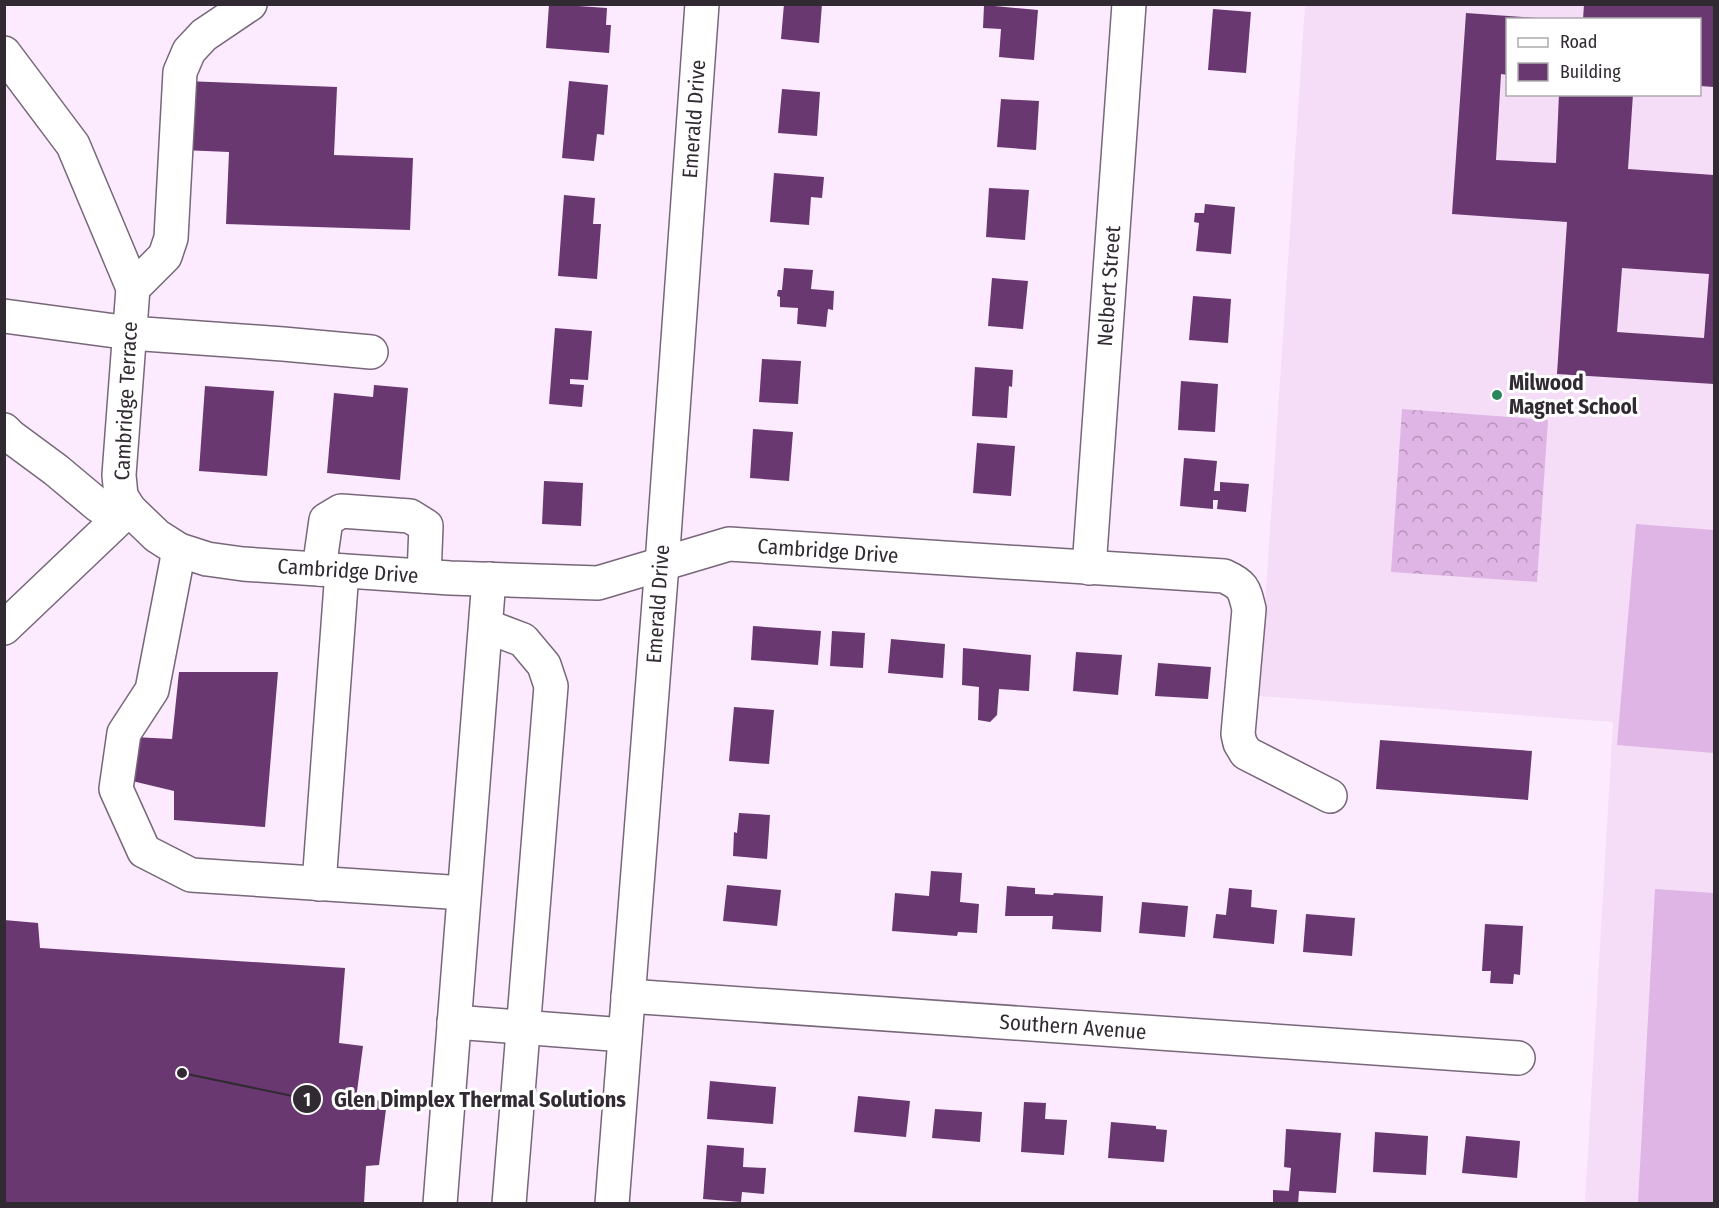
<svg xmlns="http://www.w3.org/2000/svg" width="1719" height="1208" viewBox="0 0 1719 1208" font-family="'Fira Sans Condensed',sans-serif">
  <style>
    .built { fill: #f5ddf8; fill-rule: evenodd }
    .grass { fill: #deb5e4 }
    .forest { fill: url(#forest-crowns) }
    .building { fill: #693870; fill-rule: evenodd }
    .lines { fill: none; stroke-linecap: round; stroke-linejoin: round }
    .minor-casing { stroke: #776779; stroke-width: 36 }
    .minor { stroke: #fff; stroke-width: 33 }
    .poi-dot { fill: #2d865b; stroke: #fff; stroke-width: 2 }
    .labels { text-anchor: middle; stroke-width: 6; stroke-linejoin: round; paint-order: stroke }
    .street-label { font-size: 21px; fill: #312a32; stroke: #fff }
    .poi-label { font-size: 21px; font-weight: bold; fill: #312a32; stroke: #fff; text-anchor: start }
    .leader { fill: none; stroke: #312a32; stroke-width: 2 }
    .callout-dot { fill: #312a32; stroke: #fff; stroke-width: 2 }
    .mark-label { font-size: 18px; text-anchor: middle; font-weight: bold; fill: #fff }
    .callout-label { font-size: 22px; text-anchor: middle; font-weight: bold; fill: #312a32; stroke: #fff; stroke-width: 6; stroke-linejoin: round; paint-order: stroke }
  </style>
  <defs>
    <pattern id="forest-crowns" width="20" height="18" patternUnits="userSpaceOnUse" patternTransform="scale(1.5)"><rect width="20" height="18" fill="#deb5e4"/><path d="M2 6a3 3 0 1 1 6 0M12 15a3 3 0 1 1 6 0" fill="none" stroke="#b593b9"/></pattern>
  </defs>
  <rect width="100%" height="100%" fill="#fceaff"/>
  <path class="built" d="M1305 5H1714V1203H1585L1613 722 1259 696ZM1508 20H1700V94H1508Z"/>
  <g class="grass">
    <path d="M1636 524 1714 530V753L1617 745Z"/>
    <path d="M1655 889 1714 893V1203H1638Z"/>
  </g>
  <path class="forest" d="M1402 409 1548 420 1537 582 1391 572Z"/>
  <g class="building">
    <path d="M549 4 607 8 606 25H611L609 53 546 48Z"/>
    <path d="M784 4H822L819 43 781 39Z"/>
    <path d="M1584 4H1714V87L1700 86V20H1583Z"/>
    <path d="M984 5 1038 10 1034 60 999 57 1001 29 983 28Z"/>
    <path d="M1213 9 1251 12 1246 73 1208 70Z"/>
    <path d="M1466 13 1538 18V20H1508V75L1501 74 1496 160 1556 163 1559 94H1633L1628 169 1714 175V384L1557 374 1567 222 1452 214ZM1622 268 1709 274 1704 338 1617 332Z"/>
    <path d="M185 81 337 87 334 155 413 158 410 230 226 224 229 152 182 150Z"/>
    <path d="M569 81 608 85 604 135 597 134 594 161 562 158Z"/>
    <path d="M782 89 820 92 817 136 778 133Z"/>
    <path d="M1001 99 1039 101 1036 150 997 147Z"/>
    <path d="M774 173 824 177 822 198 811 197 809 225 770 222Z"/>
    <path d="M989 188 1029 190 1025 240 986 237Z"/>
    <path d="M564 195 595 198 593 224H601L597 279 558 276Z"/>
    <path d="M1205 204 1235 207 1231 254 1196 251 1199 223 1194 222 1195 213H1204Z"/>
    <path d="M784 268 813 270 811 289 834 291 833 310 828 309 826 327 797 324 798 308 780 307V297L777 296 778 290H782Z"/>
    <path d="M992 278 1028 281 1023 329 988 326Z"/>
    <path d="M1193 296 1231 299 1228 343 1189 340Z"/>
    <path d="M555 328 592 331 588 380 570 379V384L584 385 582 407 549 404Z"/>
    <path d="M762 359 801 361 798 404 759 402Z"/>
    <path d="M975 367 1013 370 1012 387 1009 386 1007 418 972 416Z"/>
    <path d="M1181 381 1218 384 1215 432 1178 430Z"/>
    <path d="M374 385 408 388 400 480 327 473 334 393 373 397Z"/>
    <path d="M205 386 274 391 267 476 199 471Z"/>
    <path d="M753 429 793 432 789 481 750 478Z"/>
    <path d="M977 443 1015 446 1011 496 973 493Z"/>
    <path d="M1184 458 1217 461 1214 491H1220V482L1249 484 1246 512 1217 509 1218 500H1213V509L1180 506Z"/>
    <path d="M544 481 583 483 581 526 542 524Z"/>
    <path d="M753 626 821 631 818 665 751 660Z"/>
    <path d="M832 631 865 633 863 668 830 666Z"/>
    <path d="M891 639 945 644 943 678 888 673Z"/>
    <path d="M963 648 1031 655 1029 691 999 689 997 715 990 722 978 720 979 687 962 685Z"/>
    <path d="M1076 652 1122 655 1118 695 1073 691Z"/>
    <path d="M1158 663 1211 667 1208 699 1155 696Z"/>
    <path d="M179 672H278L265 827 174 820V791L128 780 134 737 172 739Z"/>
    <path d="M734 707 774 710 769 764 729 761Z"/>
    <path d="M1380 740 1532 751 1528 800 1376 789Z"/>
    <path d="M739 813 770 815 767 859 733 856 734 832 737 833Z"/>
    <path d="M931 871 962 873 960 902 979 904 977 933 958 932 957 936 892 931 895 893 929 896Z"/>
    <path d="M727 885 781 890 777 926 723 921Z"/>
    <path d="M1007 886 1035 888V894L1053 895 1054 893 1103 896 1101 932 1052 929 1053 916H1005Z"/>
    <path d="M1229 888 1252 890 1251 907 1277 910 1274 944 1213 938 1216 914 1226 915Z"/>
    <path d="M1142 902 1188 906 1185 937 1139 933Z"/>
    <path d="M1306 914 1355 918 1352 956 1303 952Z"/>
    <path d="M4 920 38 923 40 948 345 968 339 1043 363 1046 356 1099 387 1101 379 1165 366 1166 364 1204H4Z"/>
    <path d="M1485 924 1523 926 1520 975 1514 974 1513 984 1490 983 1491 971H1482Z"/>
    <path d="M710 1081 776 1087 773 1124 707 1119Z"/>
    <path d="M858 1096 910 1101 906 1137 854 1132Z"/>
    <path d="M1024 1102 1046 1103 1045 1119 1067 1120 1064 1155 1021 1152Z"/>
    <path d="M935 1109 982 1112 980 1142 932 1138Z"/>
    <path d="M1111 1122 1156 1126V1129L1167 1130 1164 1162 1108 1158Z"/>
    <path d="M1286 1129 1341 1133 1336 1193 1299 1191 1298 1204H1273V1190L1289 1191 1291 1168 1284 1167Z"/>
    <path d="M1375 1132 1428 1136 1426 1175 1373 1172Z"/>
    <path d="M1466 1136 1520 1141 1517 1178 1462 1173Z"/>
    <path d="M707 1145 744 1148 743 1167 766 1168 764 1194 742 1192 741 1202 703 1199Z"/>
  </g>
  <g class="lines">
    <defs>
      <g id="minor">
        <path d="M4 53 73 145 133 288 119 475 121 496 129 509 157 536 179 550 207 559 243 564 450 578 598 583 729 544 1224 576C1244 585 1244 589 1249 609L1238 734 1240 743 1246 753 1330 796"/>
        <path d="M133 288 165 256 171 238 180 72 189 51 204 35 250 4"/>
        <path d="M4 316 130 333 283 344 371 352"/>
        <path d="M4 430 10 436 56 470 99 506 129 509"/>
        <path d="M179 550 152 690 124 733 116 789 144 851 191 875 464 893"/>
        <path d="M1089 568 1129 4"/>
        <path d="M319 569 326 520 341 511 410 516 426 526 424 576"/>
        <path d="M486 626 523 640 544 665 551 686 509 1204"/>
        <path d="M4 628 129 509"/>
        <path d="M319 884 342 571"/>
        <path d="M628 996 1518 1058"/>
        <path d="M454 1022 625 1035"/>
        <path d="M440 1204 489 579"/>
        <path d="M612 1204 662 564 702 4"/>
      </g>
    </defs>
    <use href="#minor" class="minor-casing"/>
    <use href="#minor" class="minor"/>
  </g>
  <circle class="poi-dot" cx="1497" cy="395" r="6"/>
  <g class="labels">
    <g class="street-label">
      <text transform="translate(694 119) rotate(-86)" y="7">Emerald Drive</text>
      <text transform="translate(1109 286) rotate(-86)" y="7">Nelbert Street</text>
      <text transform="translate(126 401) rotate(-87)" y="7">Cambridge Terrace</text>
      <text transform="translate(828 551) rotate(4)" y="7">Cambridge Drive</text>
      <text transform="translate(348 571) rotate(4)" y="7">Cambridge Drive</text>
      <text transform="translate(658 604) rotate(-86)" y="7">Emerald Drive</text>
      <text transform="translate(1073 1027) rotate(4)" y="7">Southern Avenue</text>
    </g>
    <g class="poi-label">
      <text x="1509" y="390">Milwood<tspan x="1509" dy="24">Magnet School</tspan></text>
    </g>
  </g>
  <path class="leader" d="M182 1073L307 1099"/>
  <g class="callout-dot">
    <circle cx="182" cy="1073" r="6"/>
    <circle cx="307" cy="1099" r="15"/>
  </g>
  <g class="mark-label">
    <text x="307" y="1106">1</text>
  </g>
  <g class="callout-label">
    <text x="480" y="1107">Glen Dimplex Thermal Solutions</text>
  </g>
  <rect width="1719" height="1208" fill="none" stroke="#312a32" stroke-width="12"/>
  <rect x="1506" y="18" width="195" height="78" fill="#ffffff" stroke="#adaaad" stroke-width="1.5"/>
  <rect x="1518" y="38" width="30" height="9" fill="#ffffff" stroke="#adaaad" stroke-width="1.5"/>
  <text x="1560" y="48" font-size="18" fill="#312a32">Road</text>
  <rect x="1518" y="63" width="30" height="18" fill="#693870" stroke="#adaaad" stroke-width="1.5"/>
  <text x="1560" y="78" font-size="18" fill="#312a32">Building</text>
</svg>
